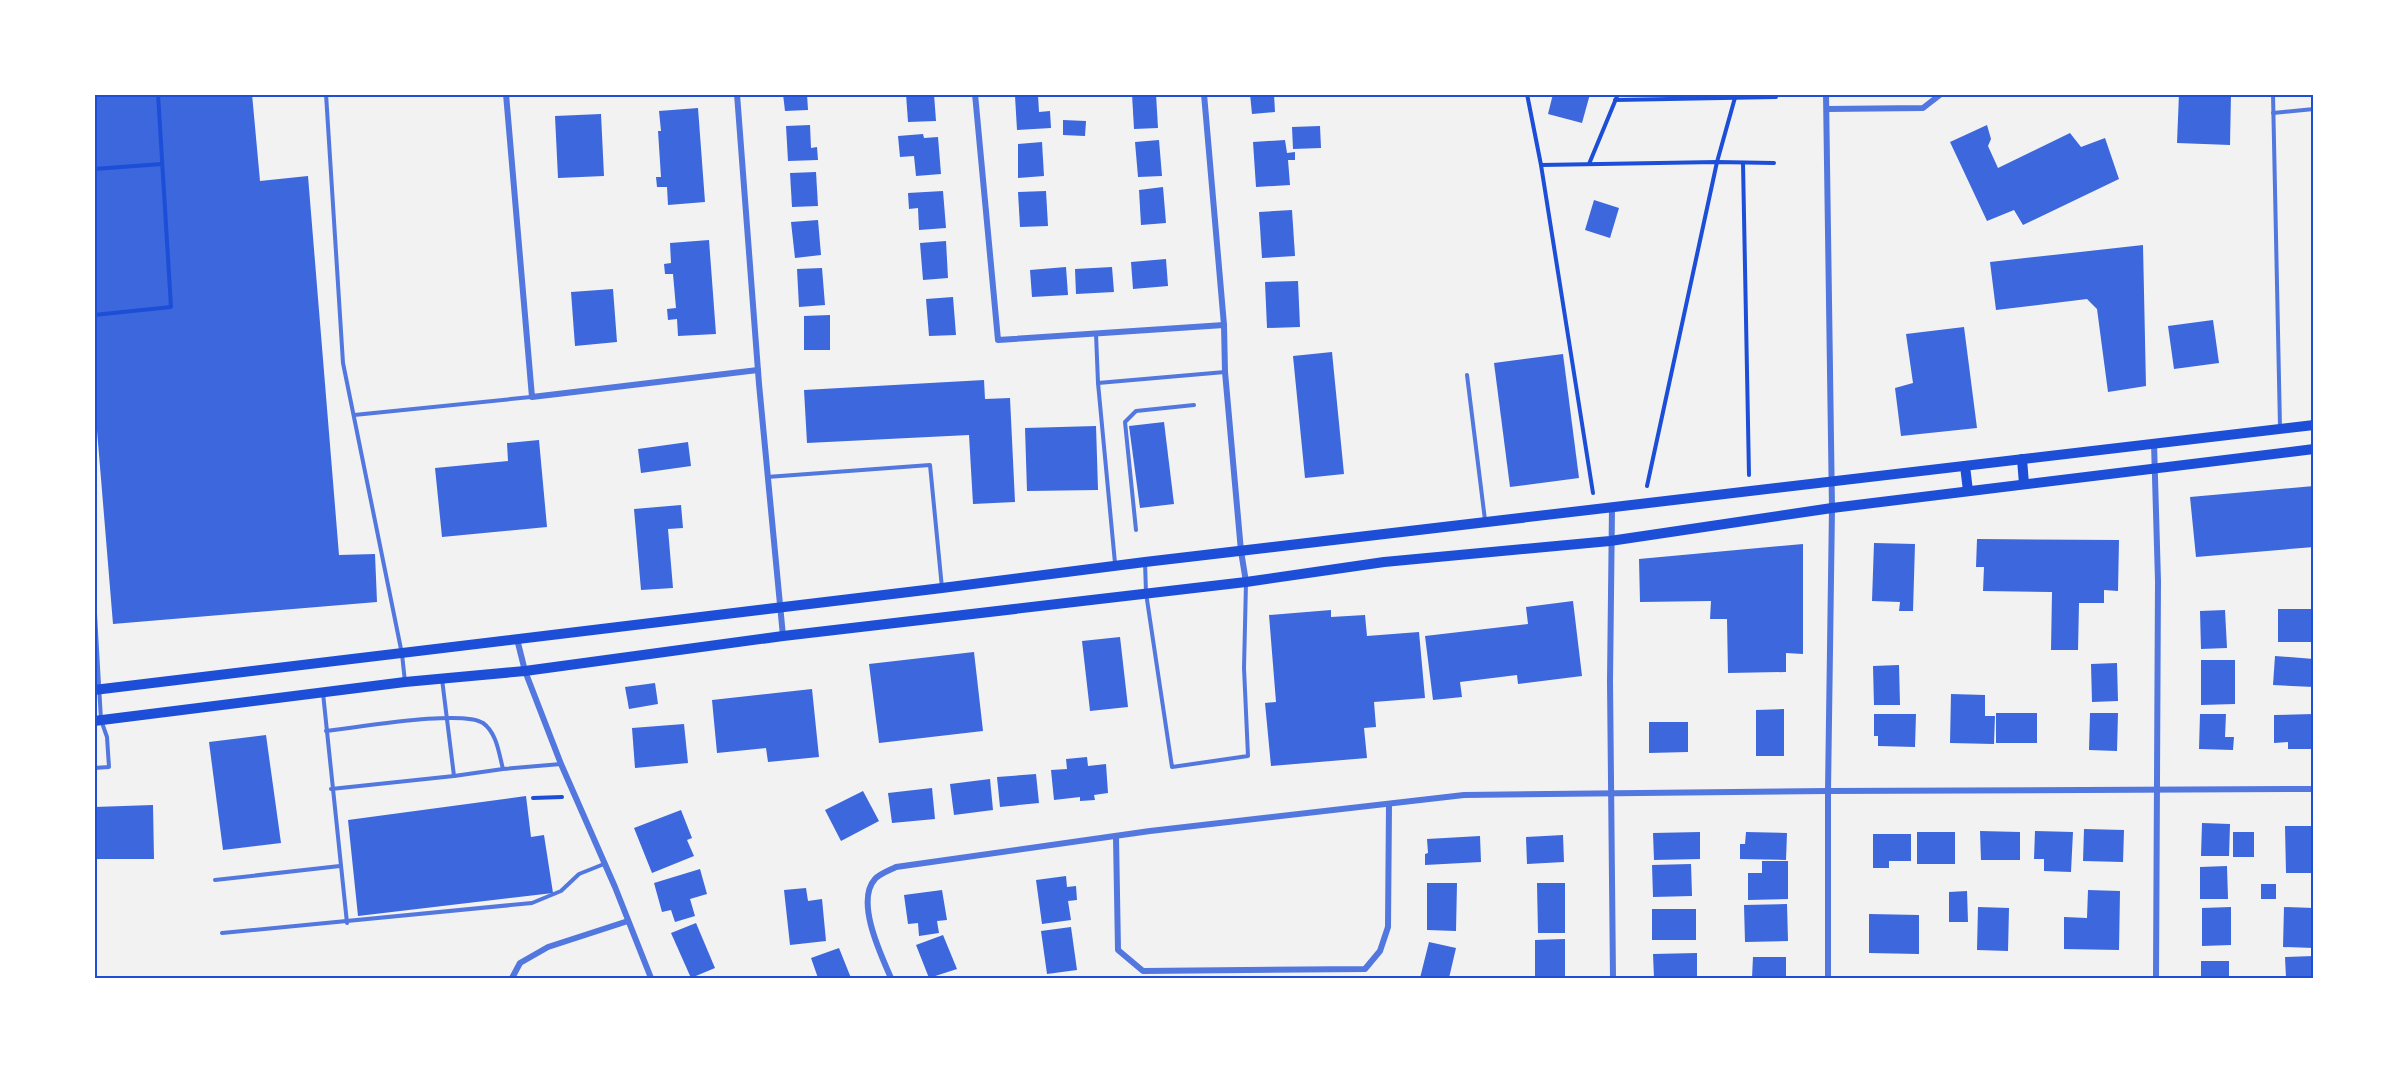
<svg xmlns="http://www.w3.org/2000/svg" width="2408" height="1073" viewBox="0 0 2408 1073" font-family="'PT Serif',serif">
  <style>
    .building { fill: #3d67dc }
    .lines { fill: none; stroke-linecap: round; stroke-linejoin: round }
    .path { stroke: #1d4ed8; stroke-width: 4 }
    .service { stroke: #5277de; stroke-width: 4 }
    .minor { stroke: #5277de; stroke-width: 6 }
    .secondary { stroke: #1d4ed8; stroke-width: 10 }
    .neatline { fill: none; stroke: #1d4ed8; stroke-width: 2 }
  </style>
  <rect width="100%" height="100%" fill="#f2f2f2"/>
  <g class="building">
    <path d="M94 94H252L260 181 308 176 339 555 375 554 377 602 113 624 94 394Z"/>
    <path d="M783 94H807L808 110 785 111Z"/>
    <path d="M906 94H934L936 121 908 122Z"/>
    <path d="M1132 94H1156L1158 128 1134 129Z"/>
    <path d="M1250 94H1274L1275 112 1252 114Z"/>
    <path d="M1553 94H1590L1582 123 1548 114Z"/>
    <path d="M2179 94H2231L2230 145 2177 143Z"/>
    <path d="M1038 95 1039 112 1050 111 1051 128 1017 130 1015 96Z"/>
    <path d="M698 108 705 202 668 205 667 187H657L656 177H661L658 131H661L659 111Z"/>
    <path d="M601 114 604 176 558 178 555 116Z"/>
    <path d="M1063 120 1086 121 1085 136 1063 135Z"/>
    <path d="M810 125 811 148 817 147 818 160 788 161 786 126Z"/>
    <path d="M1987 125 1991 139 1988 146 1998 168 2070 133 2081 147 2105 138 2119 179 2023 225 2014 210 1987 221 1950 142Z"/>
    <path d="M1320 126 1321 148 1293 149 1292 127Z"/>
    <path d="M923 134 924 138 938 137 941 174 916 176 914 156 900 157 898 136Z"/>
    <path d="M1159 140 1162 176 1138 177 1135 142Z"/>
    <path d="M1285 140 1287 153 1295 152V160H1288L1290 185 1256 187 1253 142Z"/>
    <path d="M1042 142 1044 176 1018 178V144Z"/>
    <path d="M816 172 818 206 792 207 790 173Z"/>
    <path d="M1163 187 1166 223 1141 225 1139 190Z"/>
    <path d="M943 191 946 228 919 230 918 208 909 209 908 193Z"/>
    <path d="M1046 191 1048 226 1020 227 1018 192Z"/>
    <path d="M1594 200 1619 208 1610 238 1585 230Z"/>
    <path d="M1292 210 1295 256 1262 258 1259 212Z"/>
    <path d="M818 220 821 255 795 258 791 222Z"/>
    <path d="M709 240 716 334 678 336 677 319 668 320 667 309 676 308 673 274H665L664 264 671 263 670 243Z"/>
    <path d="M946 241 948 278 923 280 920 243Z"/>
    <path d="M2143 245 2146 386 2108 392 2097 309 2087 299 1996 310 1990 262Z"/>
    <path d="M1166 259 1168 286 1133 289 1131 262Z"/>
    <path d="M1066 267 1068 295 1032 297 1030 270Z"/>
    <path d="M1112 267 1114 292 1076 294 1075 269Z"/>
    <path d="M822 268 825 305 799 307 797 269Z"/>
    <path d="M1298 281 1300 327 1267 328 1265 282Z"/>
    <path d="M613 289 617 342 575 346 571 292Z"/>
    <path d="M953 297 956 335 929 336 926 299Z"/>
    <path d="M830 315V350H804V316Z"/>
    <path d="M2213 320 2219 363 2174 369 2168 326Z"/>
    <path d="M1964 327 1977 428 1901 436 1895 388 1913 383 1906 334Z"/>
    <path d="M1332 352 1344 474 1305 478 1293 356Z"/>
    <path d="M1563 354 1579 478 1510 487 1494 363Z"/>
    <path d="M984 380 985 399 1010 398 1015 502 973 504 969 435 807 443 804 390Z"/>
    <path d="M1164 422 1174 504 1140 508 1129 426Z"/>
    <path d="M1096 426 1098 490 1027 491 1025 428Z"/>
    <path d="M539 440 547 527 442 537 435 468 508 461 507 443Z"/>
    <path d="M688 442 691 466 641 473 638 449Z"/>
    <path d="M2314 486V547L2196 557 2190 497Z"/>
    <path d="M681 505 683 528 668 529 673 588 641 590 634 509Z"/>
    <path d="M1977 539 2119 540 2118 591 2104 590V603H2079L2078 650H2051L2052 592 1983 591 1984 567H1976Z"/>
    <path d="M1874 543 1915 544 1913 611H1899L1900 602 1872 601Z"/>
    <path d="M1803 544V654L1786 653V672L1728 673 1727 619H1710L1711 601 1640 602 1639 559Z"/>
    <path d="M1573 601 1582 676 1518 684 1517 675 1460 682 1462 697 1433 700 1425 636 1528 624 1526 607Z"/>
    <rect x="2278" y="609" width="36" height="33"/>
    <path d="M1331 610V617L1365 615 1367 636 1419 632 1425 698 1374 702 1376 727 1364 728 1367 758 1271 766 1265 703 1276 702 1269 615Z"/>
    <path d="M2225 610 2227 648 2201 649 2200 611Z"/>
    <path d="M1120 637 1128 707 1090 711 1082 641Z"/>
    <path d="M974 652 983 731 879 743 869 664Z"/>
    <path d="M2275 656 2314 659V687L2273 685Z"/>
    <path d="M2201 660H2235V704L2201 705Z"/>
    <path d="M2117 663 2118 701 2092 702 2091 664Z"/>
    <path d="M1899 665 1900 705H1874L1873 666Z"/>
    <path d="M655 683 658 704 629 709 625 687Z"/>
    <path d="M812 689 819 757 768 762 766 748 717 753 712 700Z"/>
    <path d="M1951 694 1985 695V716H1995L1994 744 1950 743Z"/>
    <path d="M1784 709V756H1756V710Z"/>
    <rect x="1996" y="713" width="41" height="30"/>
    <path d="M2090 713H2118L2117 751 2089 750Z"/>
    <path d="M1874 714H1916L1915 747 1878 746V736H1874Z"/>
    <path d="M2200 714H2226L2225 737H2234L2233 750 2199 749Z"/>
    <path d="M2314 714V749H2288V742L2274 743V715Z"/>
    <path d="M1649 722H1688V752L1649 753Z"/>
    <path d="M684 724 688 763 635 768 632 728Z"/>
    <path d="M266 735 281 843 223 850 209 742Z"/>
    <path d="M1087 757 1088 766 1106 764 1108 793 1094 795 1095 800 1080 801V797L1054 800 1051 770 1067 769 1066 759Z"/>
    <path d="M1036 774 1039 803 1000 807 997 777Z"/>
    <path d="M990 779 993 810 954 815 950 784Z"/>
    <path d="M932 788 935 819 892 823 888 793Z"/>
    <path d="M863 791 879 821 841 841 825 810Z"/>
    <path d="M526 796 531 837 544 835 553 893 358 916 348 820Z"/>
    <path d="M153 805 154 859H94V807Z"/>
    <path d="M681 810 692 838 687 840 694 856 652 873 634 828Z"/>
    <path d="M2202 823 2230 824 2229 856H2201Z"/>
    <path d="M2285 826H2314V873H2286Z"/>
    <path d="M2084 829 2124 830 2123 862 2083 861Z"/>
    <path d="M1980 831 2020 832V860H1981Z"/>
    <path d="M2035 831 2073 832 2071 872 2044 871V859H2034Z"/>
    <path d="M1700 832V859L1654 860 1653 833Z"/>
    <path d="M1746 832 1787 833 1786 860 1740 859V844H1745Z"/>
    <rect x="1917" y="832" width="38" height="32"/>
    <rect x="2233" y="832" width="21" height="25"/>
    <path d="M1873 834H1911V861H1889V868H1873Z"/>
    <path d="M1563 835 1564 862 1527 864 1526 837Z"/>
    <path d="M1480 836 1481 862 1425 865V854L1428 853 1427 839Z"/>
    <path d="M1762 861H1788V899L1748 900V873H1762Z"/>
    <path d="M1691 864 1692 896 1653 897 1652 865Z"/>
    <path d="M2227 866 2228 899H2200V867Z"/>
    <path d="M700 869 707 894 690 899 695 916 675 922 671 910 662 912 654 883Z"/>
    <path d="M1066 876 1067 887 1076 886 1077 900 1068 901 1071 920 1042 924 1036 880Z"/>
    <path d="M1427 883H1457L1456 931 1427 930Z"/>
    <path d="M1537 883H1565V933H1538Z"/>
    <rect x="2261" y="884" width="15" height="15"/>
    <path d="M806 888 808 901 822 899 826 941 790 945 784 890Z"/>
    <path d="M942 890 947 920 937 921 939 933 919 936 918 923 908 924 904 895Z"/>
    <path d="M2088 890 2120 891 2119 950 2064 949V917L2087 918Z"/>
    <path d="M1967 891 1968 922H1949V892Z"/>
    <path d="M1787 904 1788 941 1745 942 1744 905Z"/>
    <path d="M1978 907 2009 908 2008 951 1977 950Z"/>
    <path d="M2231 907V945L2202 946V908Z"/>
    <path d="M2284 907 2314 908V948L2283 947Z"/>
    <rect x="1652" y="909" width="44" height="31"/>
    <path d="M1869 914 1919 915V954L1869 953Z"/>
    <path d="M696 923 715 968 691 978 671 933Z"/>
    <path d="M1071 927 1077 970 1047 974 1041 931Z"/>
    <path d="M943 935 957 969 929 978 916 945Z"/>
    <path d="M1565 939V978H1535V940Z"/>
    <path d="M1429 942 1456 948 1449 978H1420Z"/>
    <path d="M839 948 851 978H818L811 958Z"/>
    <path d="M1697 953V978H1654L1653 954Z"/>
    <path d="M2314 956V978H2286L2285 957Z"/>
    <path d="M1753 957H1786V978H1752Z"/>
    <rect x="2201" y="961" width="28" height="17"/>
  </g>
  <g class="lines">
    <g class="path">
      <path d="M1527 94 1541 165 1593 493"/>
      <path d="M1615 100 1776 97"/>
      <path d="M1743 163 1749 475"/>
      <path d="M1589 164 1618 94"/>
      <path d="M1541 165 1717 162 1774 163"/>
      <path d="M94 169 162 164"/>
      <path d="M94 315 171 307 158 94"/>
      <path d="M1647 486 1717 162 1736 94"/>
      <path d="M533 798 562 797"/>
    </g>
    <g class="service">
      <path d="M326 94 343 363 402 654 405 682"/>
      <path d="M2273 94 2280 427"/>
      <path d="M2273 113 2314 109"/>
      <path d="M1096 334 1098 383 1115 563"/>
      <path d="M1467 375 1485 520"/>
      <path d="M1098 383 1225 372"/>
      <path d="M354 415 531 397"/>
      <path d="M767 477 930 465 942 588"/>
      <path d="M1136 530 1125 422 1136 411 1194 405"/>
      <path d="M1145 562 1146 593 1172 767 1248 756 1244 668 1246 583"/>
      <path d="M94 596 101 720 107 737 109 767 94 768"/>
      <path d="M323 693 347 923"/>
      <path d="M326 731C356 728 462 709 483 723 497 733 499 754 503 769L561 764"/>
      <path d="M454 776 503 769"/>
      <path d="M331 789 454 776 442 679"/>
      <path d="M215 880 340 866"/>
      <path d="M222 933 532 903 561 891 579 874 604 864"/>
    </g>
    <g class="minor">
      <path d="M506 94 532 397 758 370"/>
      <path d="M737 94 759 384 783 636"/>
      <path d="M975 94 998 340 1224 325"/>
      <path d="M1204 94 1224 325 1225 372 1241 551 1246 582"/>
      <path d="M1826 94 1832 508 1828 791V978"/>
      <path d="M1827 109 1923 108 1941 94"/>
      <path d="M2154 443 2158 581 2156 978"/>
      <path d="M1612 508 1610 681 1613 978"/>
      <path d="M517 639 525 671 561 764 615 887 651 978"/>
      <path d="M1116 837 1118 950 1143 971 1365 969 1380 951 1388 927 1389 804"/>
      <path d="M512 978 520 963 548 947 628 921"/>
      <path d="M891 978C881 955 855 901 875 879 879 874 890 870 896 867L1150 831 1464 795 1828 791 2314 789"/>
    </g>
    <g class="secondary">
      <path d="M2022 459 2024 484"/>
      <path d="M1965 466 1968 491"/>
      <path d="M94 690 942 588 1145 562 2314 425"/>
      <path d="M94 721 405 682 525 671 783 636 1246 582 1384 562 1610 541 1832 508 2314 449"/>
    </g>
  </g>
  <rect width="2408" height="1073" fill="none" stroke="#ffffff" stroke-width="192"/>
  <rect x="96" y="96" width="2216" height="881" class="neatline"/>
</svg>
